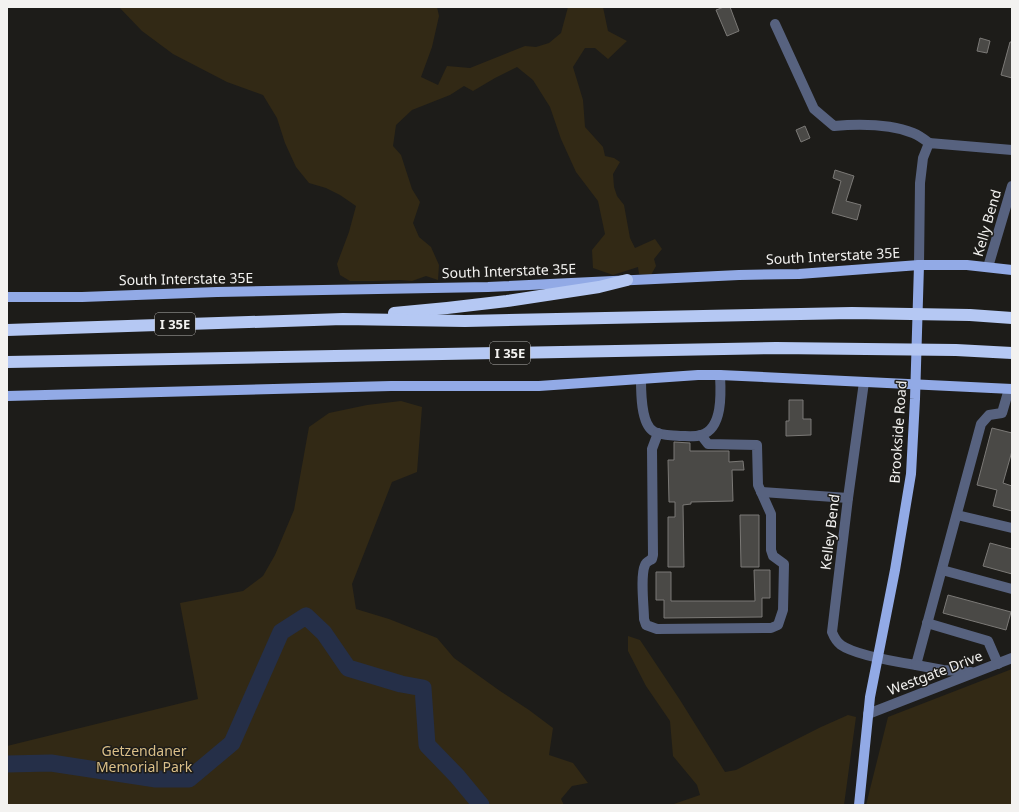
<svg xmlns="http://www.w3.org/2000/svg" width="1019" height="812" viewBox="0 0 1019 812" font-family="'Noto Sans',sans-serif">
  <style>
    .green { fill: #322915 }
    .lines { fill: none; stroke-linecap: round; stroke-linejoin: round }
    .river { stroke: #252f48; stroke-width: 17 }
    .building { fill: #4a4946; stroke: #7b7976 }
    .minor { stroke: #57627f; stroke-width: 10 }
    .major { stroke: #92aae6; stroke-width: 10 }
    .highway { stroke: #b5c8f3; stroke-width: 12 }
    .labels { text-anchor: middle; stroke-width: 3; stroke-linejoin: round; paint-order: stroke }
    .shield { fill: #1d1c19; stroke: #b3b2b0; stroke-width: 1 }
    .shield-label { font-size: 13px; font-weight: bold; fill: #f3f2f0 }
    .street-label { font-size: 14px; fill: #f3f2f0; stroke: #1d1c19 }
    .park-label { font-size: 14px; fill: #dabf88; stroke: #1d1c19 }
  </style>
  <rect width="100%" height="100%" fill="#1d1c19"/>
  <g class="green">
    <path d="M119 7H437L439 16 432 47 421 77 438 85 447 66 470 68 525 46 536 47 549 43 561 33 568 7H603L608 31 627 41 608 59 595 48H585L573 67 583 100 585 127 603 147 605 156 614 158 620 162 613 174 614 187 617 196 624 205 630 238 635 248 655 239 662 249 654 259 656 266 651 275 639 274 638 267 613 275 593 268 592 250 605 234 598 201 576 172 561 139 550 107 533 80 517 67 495 78 473 91 464 86 450 95 412 110 396 125 393 146 401 155 412 189 420 202 413 223 419 237 431 247 439 265 438 280 426 276 412 281 400 280 374 281H350L340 275 337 264 349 232 356 206 340 195 326 188 309 183 296 167 285 143 277 118 263 95 227 82 173 54 142 31Z"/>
    <path d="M401 401 422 407 417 472 392 482 352 584 356 609 389 619 437 638 454 658 500 691 529 710 553 728 549 755 573 763 588 783 572 786 561 799 564 805H7V746L198 699 180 603 243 591 263 576 275 555 294 510 309 427 329 413 367 405Z"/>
    <path d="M628 636 640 640 680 700 725 772 736 770 821 727 848 715 856 717 844 805H671L700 795 697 785 673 756 670 721 646 686 628 651Z"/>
    <path d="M1012 669V805H866L888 717Z"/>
  </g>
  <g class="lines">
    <path class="river" d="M7 764 51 763 156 779H189L232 743 281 632 306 616 324 633 348 668 401 684 423 688 427 745 457 776 481 805"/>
  </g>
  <g class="building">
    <path d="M724 7H730L739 31 727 36 716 10Z"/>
    <path d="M980 38 990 41 987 53 977 51Z"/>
    <path d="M1010 42H1012V78L1001 75Z"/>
    <path d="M805 126 810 138 801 142 796 130Z"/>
    <path d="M835 170 854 176 846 201 861 205 857 220 832 213 841 181 833 178Z"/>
    <path d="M789 400H803V419H811V435L786 436V421H789Z"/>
    <path d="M992 428 1012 433V451L1003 483 1012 486V511L993 506 997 490 977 485Z"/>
    <path d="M674 442 690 443V451H729V462L743 461 744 470H732L733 501 691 502V504L683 505 684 567H668V517H675V502H669L668 460H674Z"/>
    <path d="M740 515H759V567H741Z"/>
    <path d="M990 543 1012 549V574L983 566Z"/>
    <path d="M754 570H770V598H762V617L664 618V600H656V572H671V601H755Z"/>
    <path d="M948 595 1011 612 1006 630 943 613Z"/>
  </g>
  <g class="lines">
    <g class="minor">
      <path d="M775 24 814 109 834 126C858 124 890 124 913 133 918 135 924 139 929 143"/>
      <path d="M919 265 920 183 923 158 929 143 1012 150"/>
      <path d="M988 267 1012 186"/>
      <path d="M641 379C641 393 641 423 653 431 660 436 672 435 680 436 686 436 696 437 701 435 723 429 721 393 720 375"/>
      <path d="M864 382 848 498 832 632C834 637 837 642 841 645 855 655 897 662 916 665L981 424 989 415 1002 413 1009 389"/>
      <path d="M658 433 652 449 653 555 652 559C649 561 646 562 645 565 640 576 644 607 644 619L646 625 657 629 771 628 778 625 783 610 784 564 773 556 771 550V514L758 485 757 445 708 444 701 435"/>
      <path d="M761 492 848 498"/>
      <path d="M957 515 1012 528"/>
      <path d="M942 570 1012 589"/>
      <path d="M927 623 988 641 998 664"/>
      <path d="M916 665 943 670 971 672"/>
      <path d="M868 714 1012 658"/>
    </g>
    <g class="major">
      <path d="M7 297H82L217 292 488 287 739 275 799 274 919 265H967L1012 270"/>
      <path d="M7 396 391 386H539L698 375H720L1012 389"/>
      <path d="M859 805 870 697 895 570 911 474 915 399 919 265"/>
    </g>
    <g class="highway">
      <path d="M394 313 447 308 507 301 599 287 627 280"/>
      <path d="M7 330 343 319 465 321 852 313 970 315 1012 318"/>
      <path d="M7 362 776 348 956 350 1012 353"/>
    </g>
  </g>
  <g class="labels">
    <g class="shield">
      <rect x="155" y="313" width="40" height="22" rx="3"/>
      <rect x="490" y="342" width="40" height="22" rx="3"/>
    </g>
    <g class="shield-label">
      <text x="175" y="329">I 35E</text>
      <text x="510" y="358">I 35E</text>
    </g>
    <g class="street-label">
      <text transform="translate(987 223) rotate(-74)" y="5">Kelly Bend</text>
      <text transform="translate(833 256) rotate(-3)" y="5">South Interstate 35E</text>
      <text transform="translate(509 271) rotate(-2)" y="5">South Interstate 35E</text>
      <text transform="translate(186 279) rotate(-1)" y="5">South Interstate 35E</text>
      <text transform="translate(898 432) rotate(-86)" y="5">Brookside Road</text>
      <text transform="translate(830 532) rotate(-83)" y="5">Kelley Bend</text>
      <text transform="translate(935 673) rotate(-21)" y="5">Westgate Drive</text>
    </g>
    <g class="park-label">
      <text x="144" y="756">Getzendaner<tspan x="144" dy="16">Memorial Park</tspan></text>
    </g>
  </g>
  <rect width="1019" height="812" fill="none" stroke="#f3f2f0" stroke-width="16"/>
</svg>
